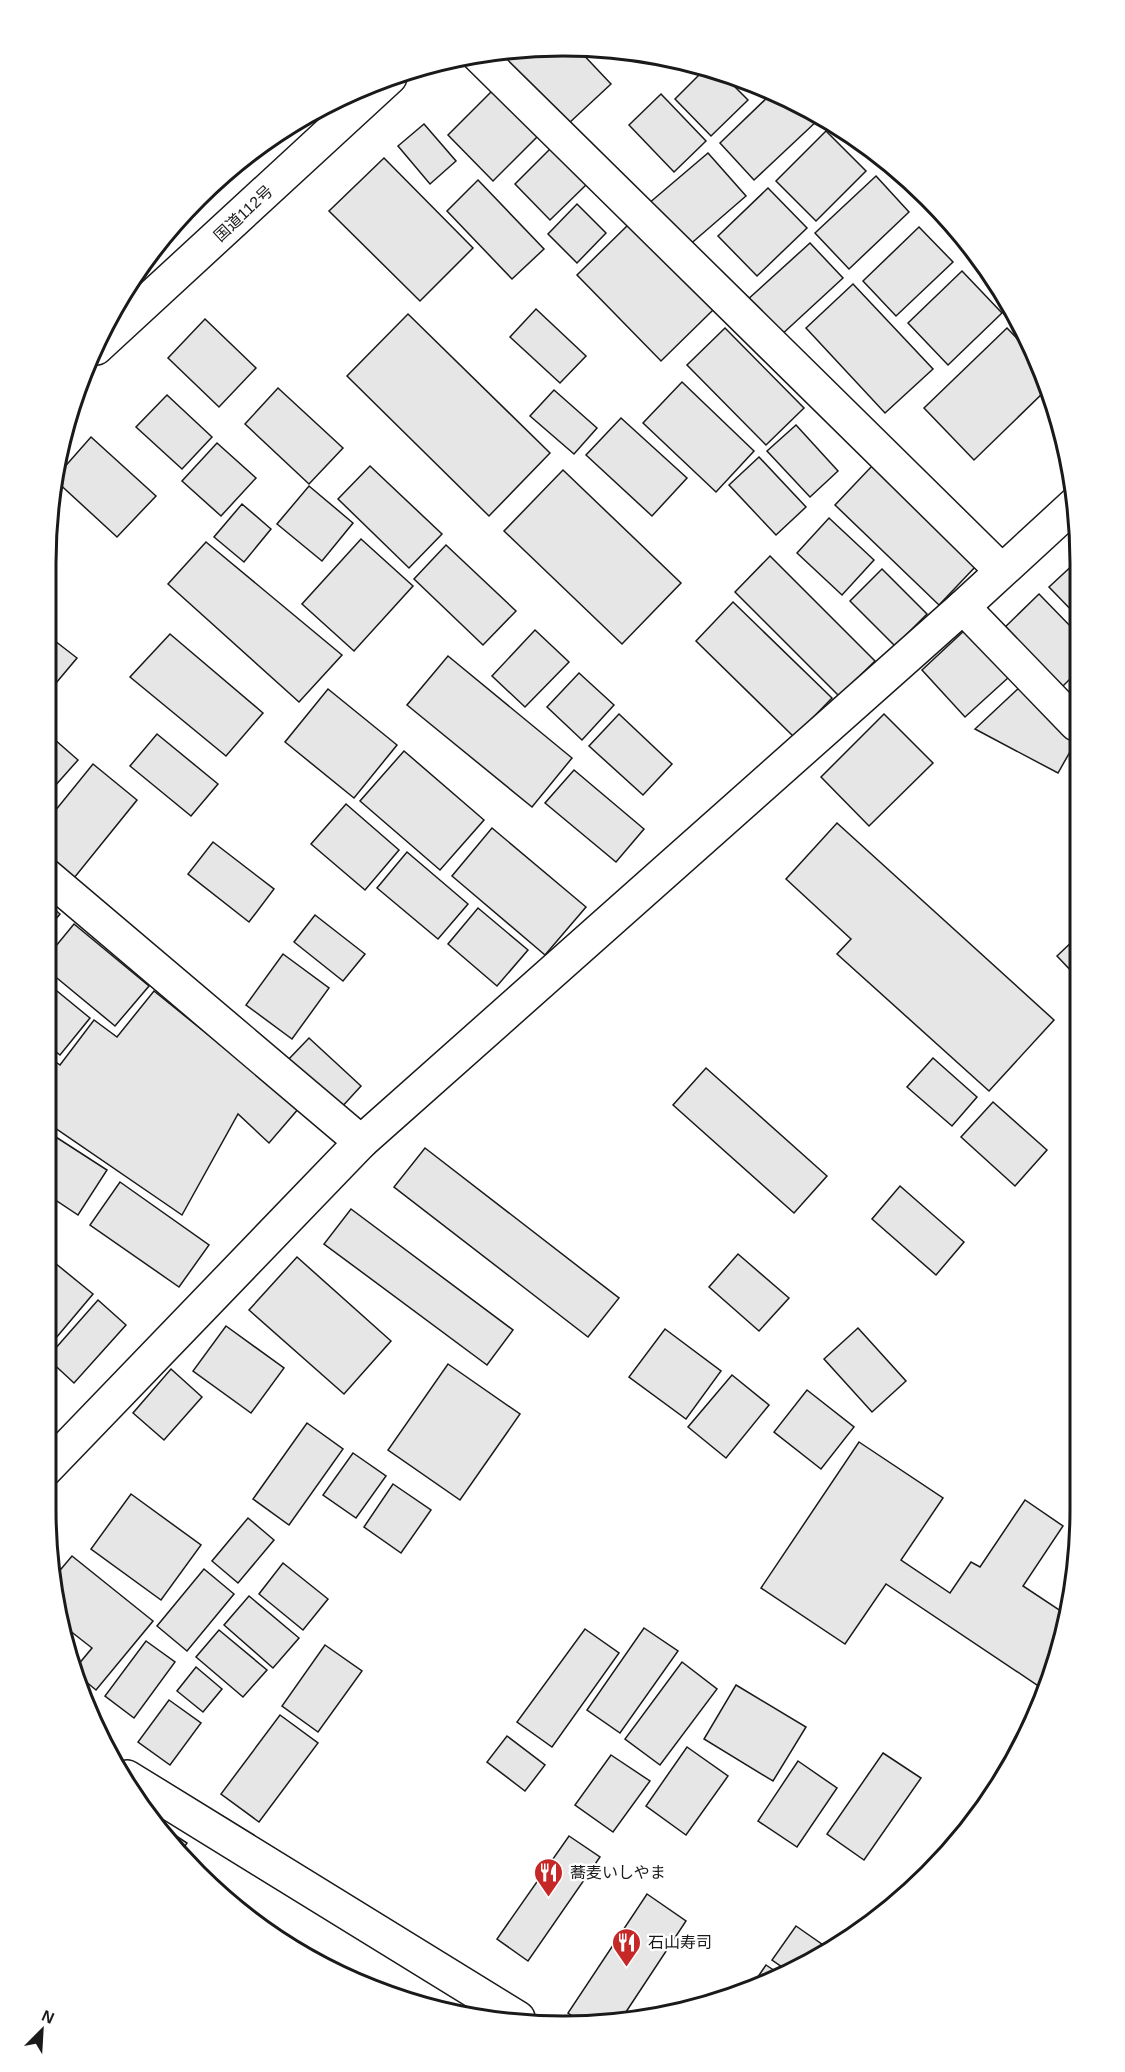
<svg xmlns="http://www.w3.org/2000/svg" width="1125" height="2072" viewBox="0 0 1125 2072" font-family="Helvetica,'Noto Sans JP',sans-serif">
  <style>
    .building { fill: #e6e6e6; stroke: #1a1a1a; stroke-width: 1.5 }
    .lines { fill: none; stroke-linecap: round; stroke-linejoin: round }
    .minor-casing { stroke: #1a1a1a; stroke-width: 36 }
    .highway-casing { stroke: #1a1a1a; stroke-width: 36 }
    .minor { stroke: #fff; stroke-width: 33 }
    .highway { stroke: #fff; stroke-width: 33 }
    .labels { text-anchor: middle; stroke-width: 4.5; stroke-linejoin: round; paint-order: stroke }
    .street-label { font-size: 16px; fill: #1a1a1a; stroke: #fff }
    .poi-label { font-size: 16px; fill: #1a1a1a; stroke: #fff; text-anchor: start }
    .rim { fill: none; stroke: #1a1a1a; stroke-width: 3 }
  </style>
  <rect width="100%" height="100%" fill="#fff"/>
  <g class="building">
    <path d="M528 46 577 48 611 84 568 124 504 57 513 49Z"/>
    <path d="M707 67 718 70 748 100 711 136 675 99Z"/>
    <path d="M493 90 538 136 493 181 448 135Z"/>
    <path d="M773 92 811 110 819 119 754 180 720 143Z"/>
    <path d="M661 94 706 141 674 172 629 125Z"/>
    <path d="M424 124 456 161 430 184 398 146Z"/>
    <path d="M826 131 866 171 816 221 776 181Z"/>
    <path d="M551 148 587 184 550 220 515 184Z"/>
    <path d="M708 153 746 196 687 247 648 204Z"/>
    <path d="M384 158 473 248 420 301 329 211Z"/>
    <path d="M876 176 909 212 849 269 815 233Z"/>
    <path d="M478 180 544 249 512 279 447 211Z"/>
    <path d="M768 188 807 228 757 276 718 236Z"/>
    <path d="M577 204 606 233 577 263 548 234Z"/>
    <path d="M629 224 713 310 661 361 577 275Z"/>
    <path d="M919 227 953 262 896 316 863 281Z"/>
    <path d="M810 243 843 278 779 337 746 301Z"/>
    <path d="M962 271 1002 313 948 365 908 323Z"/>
    <path d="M853 284 933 369 885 413 806 328Z"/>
    <path d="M536 309 586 356 560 383 510 337Z"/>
    <path d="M408 314 550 453 489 516 347 376Z"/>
    <path d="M205 319 256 368 219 407 168 358Z"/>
    <path d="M725 328 804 408 766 445 687 365Z"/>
    <path d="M1007 328 1038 360 1047 389 974 460 924 408Z"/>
    <path d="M682 382 754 451 716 492 643 423Z"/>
    <path d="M278 388 343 448 309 484 245 424Z"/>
    <path d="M554 390 597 428 574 454 530 416Z"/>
    <path d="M167 395 212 437 182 469 136 427Z"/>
    <path d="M621 418 687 478 652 516 586 455Z"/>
    <path d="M796 425 838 471 810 497 767 451Z"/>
    <path d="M91 437 156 496 117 537 54 479Z"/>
    <path d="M217 443 256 478 221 516 182 481Z"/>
    <path d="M759 457 806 507 776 535 729 485Z"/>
    <path d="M370 466 442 534 409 568 338 499Z"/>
    <path d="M872 466 976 566 939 605 835 505Z"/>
    <path d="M563 470 681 583 622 644 504 531Z"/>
    <path d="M309 486 353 523 322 561 277 524Z"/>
    <path d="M242 504 271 529 244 562 214 537Z"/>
    <path d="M829 518 874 560 842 595 797 553Z"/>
    <path d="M361 539 413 586 354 651 302 604Z"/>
    <path d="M206 542 342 655 299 702 168 584Z"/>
    <path d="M446 545 516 611 483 645 414 579Z"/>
    <path d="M770 556 875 661 839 696 735 592Z"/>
    <path d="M1076 562V615L1049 587Z"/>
    <path d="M882 569 927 614 895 646 850 601Z"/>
    <path d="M1039 594 1076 632V673L1058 691 1000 632Z"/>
    <path d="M733 602 832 698 794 737 696 641Z"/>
    <path d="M966 629 1009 677 965 717 922 670Z"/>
    <path d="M535 630 569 662 525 707 492 676Z"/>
    <path d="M46 634 77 658 46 695Z"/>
    <path d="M170 634 263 713 226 756 130 677Z"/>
    <path d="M448 656 572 758 532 807 407 705Z"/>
    <path d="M579 673 614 705 582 740 547 707Z"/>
    <path d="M1021 686 1075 743 1058 773 975 729Z"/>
    <path d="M328 689 397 745 354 798 285 742Z"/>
    <path d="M619 714 672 764 643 795 589 746Z"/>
    <path d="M884 714 933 763 869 826 821 777Z"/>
    <path d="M46 732 78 760 46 796Z"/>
    <path d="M157 734 218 784 191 816 130 766Z"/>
    <path d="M404 751 484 820 440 870 360 801Z"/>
    <path d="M93 764 137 800 70 883 46 864V822Z"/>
    <path d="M574 770 644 829 616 862 545 803Z"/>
    <path d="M346 804 399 850 365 890 311 844Z"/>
    <path d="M837 823 1054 1020 989 1091 837 954 851 939 786 879Z"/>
    <path d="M492 828 586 907 545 955 452 876Z"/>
    <path d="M213 842 274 889 249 922 188 874Z"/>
    <path d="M407 852 468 904 438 939 377 888Z"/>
    <path d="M46 902 60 914 46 931Z"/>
    <path d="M478 908 528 950 497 986 448 944Z"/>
    <path d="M315 915 365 954 343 981 294 942Z"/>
    <path d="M74 924 149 986 115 1026 46 969V958Z"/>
    <path d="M1077 937V977L1057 956Z"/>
    <path d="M283 954 329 988 292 1039 246 1005Z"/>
    <path d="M46 982 90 1018 60 1055 46 1044Z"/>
    <path d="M154 991 299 1108 269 1143 238 1114 182 1215 45 1121 46 1055 60 1065 94 1020 117 1037Z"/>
    <path d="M309 1038 361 1086 340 1109 287 1061Z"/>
    <path d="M933 1058 977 1097 952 1126 907 1087Z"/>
    <path d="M706 1068 827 1176 794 1213 673 1105Z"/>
    <path d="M993 1102 1047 1150 1015 1186 961 1137Z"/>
    <path d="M45 1130 107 1170 78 1215 45 1193Z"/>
    <path d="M425 1148 619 1298 588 1337 394 1187Z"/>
    <path d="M120 1182 209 1245 179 1287 90 1225Z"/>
    <path d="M900 1186 964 1242 936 1275 872 1219Z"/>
    <path d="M351 1209 513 1330 487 1365 324 1244Z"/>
    <path d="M738 1254 789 1298 759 1331 709 1287Z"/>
    <path d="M297 1257 391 1341 344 1394 249 1310Z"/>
    <path d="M55 1263 93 1294 45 1351V1274Z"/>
    <path d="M98 1300 126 1325 74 1383 47 1358Z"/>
    <path d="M226 1326 284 1368 251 1413 193 1371Z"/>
    <path d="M858 1328 906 1381 872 1412 824 1359Z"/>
    <path d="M665 1329 721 1371 686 1419 629 1377Z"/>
    <path d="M448 1364 520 1414 460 1500 388 1450Z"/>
    <path d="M171 1369 202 1397 164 1440 133 1413Z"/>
    <path d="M732 1375 769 1405 726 1458 688 1427Z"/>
    <path d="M807 1390 854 1427 821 1469 774 1432Z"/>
    <path d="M307 1423 343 1449 289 1525 253 1499Z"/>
    <path d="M859 1442 943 1498 901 1560 950 1593 971 1562 980 1567 1025 1500 1063 1526 1023 1586 1067 1615 1062 1644 1043 1689 886 1584 845 1644 761 1588Z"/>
    <path d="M353 1453 386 1476 356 1518 323 1495Z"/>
    <path d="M393 1484 431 1510 401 1553 364 1527Z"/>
    <path d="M131 1494 201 1545 161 1600 91 1549Z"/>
    <path d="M248 1518 274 1540 238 1583 212 1561Z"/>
    <path d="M72 1556 153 1621 96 1690 73 1671 92 1648 69 1630 66 1634 56 1575Z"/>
    <path d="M283 1563 328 1599 303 1630 259 1594Z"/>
    <path d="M204 1569 234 1594 187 1651 157 1626Z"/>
    <path d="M249 1596 299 1638 273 1668 224 1625Z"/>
    <path d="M644 1628 678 1651 620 1733 587 1710Z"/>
    <path d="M585 1629 619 1653 552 1747 517 1722Z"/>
    <path d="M219 1630 267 1670 243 1697 196 1657Z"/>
    <path d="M146 1641 175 1662 134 1718 105 1696Z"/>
    <path d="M325 1645 362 1671 318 1732 282 1706Z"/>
    <path d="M682 1662 717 1689 660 1765 625 1739Z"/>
    <path d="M196 1667 222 1689 203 1712 177 1691Z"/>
    <path d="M736 1685 806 1727 773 1781 704 1739Z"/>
    <path d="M169 1700 201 1723 170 1765 138 1742Z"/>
    <path d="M280 1715 318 1743 259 1822 221 1794Z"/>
    <path d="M507 1736 545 1765 525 1791 487 1762Z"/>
    <path d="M687 1747 728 1776 686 1835 646 1806Z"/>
    <path d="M883 1753 921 1778 864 1860 827 1834Z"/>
    <path d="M611 1755 650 1781 613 1832 575 1805Z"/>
    <path d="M798 1761 837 1788 797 1847 758 1821Z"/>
    <path d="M149 1818 187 1843 181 1852 152 1825Z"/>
    <path d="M569 1836 600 1857 528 1961 497 1939Z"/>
    <path d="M647 1894 686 1921 620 2021 597 2026 586 2025 568 2013Z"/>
    <path d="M796 1926 826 1947 788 1971 772 1960Z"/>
    <path d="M766 1965 781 1975 761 1987 749 1990Z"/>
  </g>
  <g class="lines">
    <defs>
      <g id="minor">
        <path d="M478 55 1001 570"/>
        <path d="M963 607 1076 724"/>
        <path d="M46 875 361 1142"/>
        <path d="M45 1470 361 1142 963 607 1076 503"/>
        <path d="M127 1777 518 2018"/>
      </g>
      <path id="highway" d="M96 348 390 77"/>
    </defs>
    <use href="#minor" class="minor-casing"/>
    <use href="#highway" class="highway-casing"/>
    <use href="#minor" class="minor"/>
    <use href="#highway" class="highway"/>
  </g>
  <defs>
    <symbol id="restaurant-pin" viewBox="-11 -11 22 30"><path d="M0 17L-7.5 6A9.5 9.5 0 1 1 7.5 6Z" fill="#c62828" stroke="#fff"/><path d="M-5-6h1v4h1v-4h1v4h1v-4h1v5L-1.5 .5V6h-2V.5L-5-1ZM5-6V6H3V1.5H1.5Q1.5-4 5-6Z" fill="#fff"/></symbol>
  </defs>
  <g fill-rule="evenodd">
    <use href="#restaurant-pin" x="532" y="1856" width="33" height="45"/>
    <use href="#restaurant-pin" x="610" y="1926" width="33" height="45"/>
  </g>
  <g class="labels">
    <g class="street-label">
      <text transform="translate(243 213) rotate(-43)" y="6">国道112号</text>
    </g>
    <g class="poi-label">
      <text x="570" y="1878">蕎麦いしやま</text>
      <text x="648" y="1948">石山寿司</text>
    </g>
  </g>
  <path d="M0 0H1125V2072H0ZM563 56H563A507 507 0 0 1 1070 563V1509A507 507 0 0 1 563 2016H563A507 507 0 0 1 56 1509V563A507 507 0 0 1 563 56Z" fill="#fff" fill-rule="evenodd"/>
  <path class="rim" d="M563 56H563A507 507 0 0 1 1070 563V1509A507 507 0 0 1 563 2016H563A507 507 0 0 1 56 1509V563A507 507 0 0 1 563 56Z"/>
  <g transform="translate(42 2030) rotate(24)" stroke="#ffffff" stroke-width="4.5" paint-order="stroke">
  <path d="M0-4.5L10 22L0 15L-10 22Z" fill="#1a1a1a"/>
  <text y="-9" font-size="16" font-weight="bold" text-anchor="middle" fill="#1a1a1a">N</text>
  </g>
</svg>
